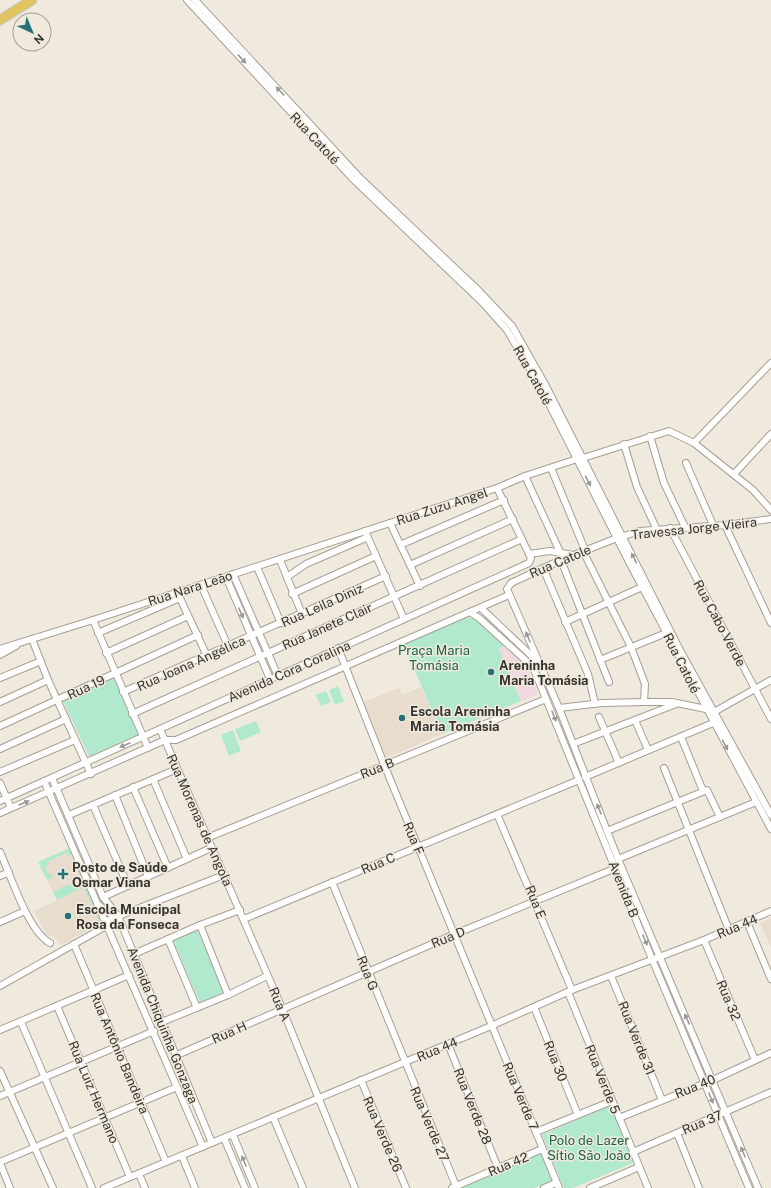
<svg xmlns="http://www.w3.org/2000/svg" width="771" height="1188" viewBox="0 0 771 1188" font-family="'Public Sans',sans-serif">
  <style>
    .industrial { fill: #f2d9e1 }
    .built { fill: #e8ddcc }
    .green { fill: #b0e9cd }
    .lines { fill: none; stroke-linecap: round; stroke-linejoin: round }
    .minor-casing { stroke: #a69f95; stroke-width: 8 }
    .highway-casing { stroke: #cbcac9; stroke-width: 11 }
    .minor { stroke: #fff; stroke-width: 6 }
    .highway { stroke: #e0c460; stroke-width: 9 }
    .oneway { fill: #9a9997 }
    .poi-dot { fill: #267176; stroke: #f0e9de; stroke-width: 1.5 }
    .labels { text-anchor: middle; stroke-width: 3; stroke-linejoin: round; paint-order: stroke }
    .street-label { font-size: 13px; fill: #36332f; stroke: #f0e9de }
    .park-label { font-size: 13px; fill: #1b6347; stroke: #f0e9de }
    .poi-label { font-size: 13px; font-weight: bold; fill: #36332f; stroke: #f0e9de; text-anchor: start }
  </style>
  <rect width="100%" height="100%" fill="#f0e9de"/>
  <path class="industrial" d="M504 646 524 664 529 672 538 694 521 701 499 649Z"/>
  <g class="built">
    <path d="M421 687 442 734 389 757 385 756 364 702 399 688 402 695Z"/>
    <path d="M70 848 102 922 61 945 54 936 47 935 34 911 57 900 38 862Z"/>
    <path d="M771 918V948L760 923Z"/>
  </g>
  <g class="green">
    <path d="M465 618H475L507 645 499 649 521 701 442 734 404 645Z"/>
    <path d="M114 675 139 736 91 757 89 756 62 699Z"/>
    <path d="M338 686 344 701 335 705 329 690Z"/>
    <path d="M326 691 331 702 321 706 316 695Z"/>
    <path d="M256 721 261 732 240 741 235 729Z"/>
    <path d="M233 730 241 751 229 756 221 735Z"/>
    <path d="M70 848 72 853 68 857 66 853 47 862 48 865 45 867 48 874 51 873 53 877 47 880 38 862Z"/>
    <path d="M85 883 102 922 84 932 82 928 99 920 84 887 57 900 53 892 70 884 72 887Z"/>
    <path d="M195 930 198 932 224 992 200 1003 173 940Z"/>
    <path d="M611 1105 633 1163 573 1188H564L542 1135Z"/>
    <path d="M541 1153 552 1181 534 1188H457Z"/>
  </g>
  <g class="lines">
    <defs>
      <g id="minor">
        <path d="M187 0 353 179 483 303 507 330 541 388 630 564 771 829"/>
        <path d="M195 0 361 179 478 290 512 326 546 386 681 652 771 815"/>
        <path d="M650 436 664 483 685 527"/>
        <path d="M694 443 771 363"/>
        <path d="M624 444 637 487 657 530"/>
        <path d="M583 458 669 431 694 443 753 490 771 510"/>
        <path d="M686 463 713 525"/>
        <path d="M551 468 585 550"/>
        <path d="M734 474 771 434"/>
        <path d="M525 476 560 552"/>
        <path d="M497 488 525 476 577 459"/>
        <path d="M390 523 420 586"/>
        <path d="M725 525 771 623"/>
        <path d="M670 528 771 719"/>
        <path d="M365 531 404 619"/>
        <path d="M400 545 504 500"/>
        <path d="M583 551 631 647 645 684 644 702"/>
        <path d="M529 554 550 551 573 555"/>
        <path d="M280 560 302 614"/>
        <path d="M561 560 609 682"/>
        <path d="M410 565 513 519"/>
        <path d="M257 567 281 623"/>
        <path d="M543 568 588 674 595 704"/>
        <path d="M233 574 278 676"/>
        <path d="M226 577 270 679"/>
        <path d="M287 577 306 564 368 537"/>
        <path d="M201 585 228 646"/>
        <path d="M292 594 376 556"/>
        <path d="M179 596 207 656"/>
        <path d="M481 608 536 660"/>
        <path d="M470 612 479 618 533 667 652 959 749 1188"/>
        <path d="M93 620 148 748"/>
        <path d="M565 622 642 587"/>
        <path d="M98 633 180 598"/>
        <path d="M32 639 48 680 91 774"/>
        <path d="M338 648 390 779 559 1188"/>
        <path d="M0 649 93 620 497 488 531 558 529 563 0 801"/>
        <path d="M106 653 188 616"/>
        <path d="M0 655 16 646"/>
        <path d="M600 660 666 633"/>
        <path d="M0 678 41 661"/>
        <path d="M123 692 386 576"/>
        <path d="M0 702 48 680"/>
        <path d="M559 708 602 703 644 702H672L706 709"/>
        <path d="M714 712 771 680"/>
        <path d="M132 714 522 539"/>
        <path d="M599 717 619 763"/>
        <path d="M635 720 648 750"/>
        <path d="M0 726 198 635"/>
        <path d="M160 729 282 1008 355 1188"/>
        <path d="M681 737 703 791"/>
        <path d="M573 744 676 704"/>
        <path d="M0 749 66 719"/>
        <path d="M664 768 729 930"/>
        <path d="M0 772 75 740"/>
        <path d="M585 777 713 723"/>
        <path d="M52 778 103 897 118 916 134 954 212 1143"/>
        <path d="M153 779 187 859"/>
        <path d="M44 781 203 1147"/>
        <path d="M0 783 11 808"/>
        <path d="M133 787 168 868"/>
        <path d="M115 795 148 876"/>
        <path d="M93 805 128 886"/>
        <path d="M0 813 165 740H176L509 595"/>
        <path d="M497 814 572 990"/>
        <path d="M69 815 177 769"/>
        <path d="M607 831 707 790 720 817"/>
        <path d="M207 838 546 699"/>
        <path d="M0 852C11 876 28 931 50 943"/>
        <path d="M618 859 756 802"/>
        <path d="M0 876 9 872"/>
        <path d="M332 882 456 1186"/>
        <path d="M103 897 211 848"/>
        <path d="M100 906 107 912 118 916"/>
        <path d="M244 919 579 780"/>
        <path d="M106 921 224 875"/>
        <path d="M0 922 25 911"/>
        <path d="M747 922 771 979"/>
        <path d="M200 925 228 995"/>
        <path d="M168 939 197 1008"/>
        <path d="M704 940 755 1060"/>
        <path d="M74 944 166 1162"/>
        <path d="M134 954 200 925 240 910"/>
        <path d="M611 976 662 1100"/>
        <path d="M0 986 108 925"/>
        <path d="M568 992 648 1188"/>
        <path d="M57 1006 130 1177"/>
        <path d="M534 1007 578 1115"/>
        <path d="M21 1022 92 1188"/>
        <path d="M162 1022 228 995 267 976"/>
        <path d="M0 1030 129 975"/>
        <path d="M448 1044 498 1168"/>
        <path d="M175 1056 455 934 616 868"/>
        <path d="M0 1071 53 1188"/>
        <path d="M361 1080 406 1188"/>
        <path d="M0 1096 154 1031"/>
        <path d="M273 1117 303 1188"/>
        <path d="M619 1118 713 1080 771 1053"/>
        <path d="M536 1132 612 1101"/>
        <path d="M677 1133 699 1188"/>
        <path d="M233 1135 255 1188"/>
        <path d="M224 1138 245 1188"/>
        <path d="M633 1152 771 1092"/>
        <path d="M182 1156 195 1188"/>
        <path d="M0 1162 177 1087"/>
        <path d="M0 1163 10 1188"/>
        <path d="M139 1174 145 1188"/>
        <path d="M104 1188 491 1026 572 990 704 940 771 911"/>
        <path d="M452 1188 542 1149"/>
        <path d="M544 1188 556 1183"/>
        <path d="M590 1188 639 1167"/>
        <path d="M758 1188 618 859 559 708 507 589 511 583 561 560 617 538 640 531 725 525 771 519"/>
      </g>
      <path id="highway" d="M0 20 32 0"/>
    </defs>
    <use href="#minor" class="minor-casing"/>
    <use href="#highway" class="highway-casing"/>
    <use href="#minor" class="minor"/>
    <use href="#highway" class="highway"/>
  </g>
  <defs><path id="oneway-solid" d="M-6-.8H1V-3.2L6.5 0L1 3.2V.8H-6Z"/></defs>
  <g class="oneway">
    <use href="#oneway-solid" transform="translate(242 59) rotate(47)"/>
    <use href="#oneway-solid" transform="translate(280 91) rotate(-133)"/>
    <use href="#oneway-solid" transform="translate(588 481) rotate(63)"/>
    <use href="#oneway-solid" transform="translate(634 558) rotate(-116)"/>
    <use href="#oneway-solid" transform="translate(241 613) rotate(67)"/>
    <use href="#oneway-solid" transform="translate(528 637) rotate(-114)"/>
    <use href="#oneway-solid" transform="translate(554 716) rotate(68)"/>
    <use href="#oneway-solid" transform="translate(125 745) rotate(157)"/>
    <use href="#oneway-solid" transform="translate(725 745) rotate(62)"/>
    <use href="#oneway-solid" transform="translate(24 803) rotate(-23)"/>
    <use href="#oneway-solid" transform="translate(599 809) rotate(-112)"/>
    <use href="#oneway-solid" transform="translate(645 940) rotate(68)"/>
    <use href="#oneway-solid" transform="translate(687 1019) rotate(-114)"/>
    <use href="#oneway-solid" transform="translate(711 1098) rotate(68)"/>
    <use href="#oneway-solid" transform="translate(743 1152) rotate(-112)"/>
    <use href="#oneway-solid" transform="translate(244 1161) rotate(-113)"/>
  </g>
  <g class="poi-dot">
    <circle cx="491" cy="672" r="4"/>
    <circle cx="402" cy="718" r="4"/>
    <path d="M61 868h4v4h4v4h-4v4h-4v-4h-4v-4h4z"/>
    <circle cx="68" cy="916" r="4"/>
  </g>
  <g class="labels">
    <g class="street-label">
      <text transform="translate(315 138) rotate(47)" y="5">Rua Catolé</text>
      <text transform="translate(533 375) rotate(61)" y="5">Rua Catolé</text>
      <text transform="translate(442 506) rotate(-18)" y="5">Rua Zuzu Angel</text>
      <text transform="translate(694 528) rotate(-6)" y="5">Travessa Jorge Vieira</text>
      <text transform="translate(560 561) rotate(-23)" y="5">Rua Catole</text>
      <text transform="translate(190 588) rotate(-18)" y="5">Rua Nara Leão</text>
      <text transform="translate(322 605) rotate(-24)" y="5">Rua Leila Diniz</text>
      <text transform="translate(720 623) rotate(62)" y="5">Rua Cabo Verde</text>
      <text transform="translate(327 626) rotate(-24)" y="5">Rua Janete Clair</text>
      <text transform="translate(191 663) rotate(-24)" y="5">Rua Joana Angélica</text>
      <text transform="translate(682 663) rotate(63)" y="5">Rua Catolé</text>
      <text transform="translate(289 671) rotate(-24)" y="5">Avenida Cora Coralina</text>
      <text transform="translate(86 687) rotate(-25)" y="5">Rua 19</text>
      <text transform="translate(377 768) rotate(-22)" y="5">Rua B</text>
      <text transform="translate(200 820) rotate(66)" y="5">Rua Morenas de Angola</text>
      <text transform="translate(414 838) rotate(67)" y="5">Rua F</text>
      <text transform="translate(378 863) rotate(-23)" y="5">Rua C</text>
      <text transform="translate(624 889) rotate(68)" y="5">Avenida B</text>
      <text transform="translate(536 902) rotate(68)" y="5">Rua E</text>
      <text transform="translate(737 926) rotate(-23)" y="5">Rua 44</text>
      <text transform="translate(448 937) rotate(-23)" y="5">Rua D</text>
      <text transform="translate(368 973) rotate(68)" y="5">Rua G</text>
      <text transform="translate(729 1000) rotate(67)" y="5">Rua 32</text>
      <text transform="translate(280 1004) rotate(67)" y="5">Rua A</text>
      <text transform="translate(163 1025) rotate(68)" y="5">Avenida Chiquinha Gonzaga</text>
      <text transform="translate(229 1032) rotate(-24)" y="5">Rua H</text>
      <text transform="translate(637 1038) rotate(68)" y="5">Rua Verde 31</text>
      <text transform="translate(437 1049) rotate(-23)" y="5">Rua 44</text>
      <text transform="translate(120 1053) rotate(67)" y="5">Rua Antônio Bandeira</text>
      <text transform="translate(556 1061) rotate(68)" y="5">Rua 30</text>
      <text transform="translate(603 1079) rotate(68)" y="5">Rua Verde 5</text>
      <text transform="translate(695 1086) rotate(-22)" y="5">Rua 40</text>
      <text transform="translate(94 1092) rotate(67)" y="5">Rua Luiz Hermano</text>
      <text transform="translate(521 1096) rotate(67)" y="5">Rua Verde 7</text>
      <text transform="translate(473 1106) rotate(68)" y="5">Rua Verde 28</text>
      <text transform="translate(702 1122) rotate(-23)" y="5">Rua 37</text>
      <text transform="translate(430 1124) rotate(67)" y="5">Rua Verde 27</text>
      <text transform="translate(383 1134) rotate(67)" y="5">Rua Verde 26</text>
      <text transform="translate(508 1164) rotate(-23)" y="5">Rua 42</text>
    </g>
    <g class="park-label">
      <text x="434" y="655">Praça Maria<tspan x="434" dy="15">Tomásia</tspan></text>
      <text x="589" y="1145">Polo de Lazer<tspan x="589" dy="15">Sítio São João</tspan></text>
    </g>
    <g class="poi-label">
      <text x="499" y="670">Areninha<tspan x="499" dy="15">Maria Tomásia</tspan></text>
      <text x="410" y="716">Escola Areninha<tspan x="410" dy="15">Maria Tomásia</tspan></text>
      <text x="72" y="872">Posto de Saúde<tspan x="72" dy="15">Osmar Viana</tspan></text>
      <text x="76" y="914">Escola Municipal<tspan x="76" dy="15">Rosa da Fonseca</tspan></text>
    </g>
  </g>
  <g transform="translate(32 32) rotate(136)"><circle r="19" fill="#f0e9de" stroke="#a6a098"/>
  <path d="M0-3L7 15L0 10L-7 15Z" fill="#267176"/>
  <text y="-6" font-size="11" font-weight="bold" text-anchor="middle" fill="#36332f">N</text>
  </g>
</svg>
